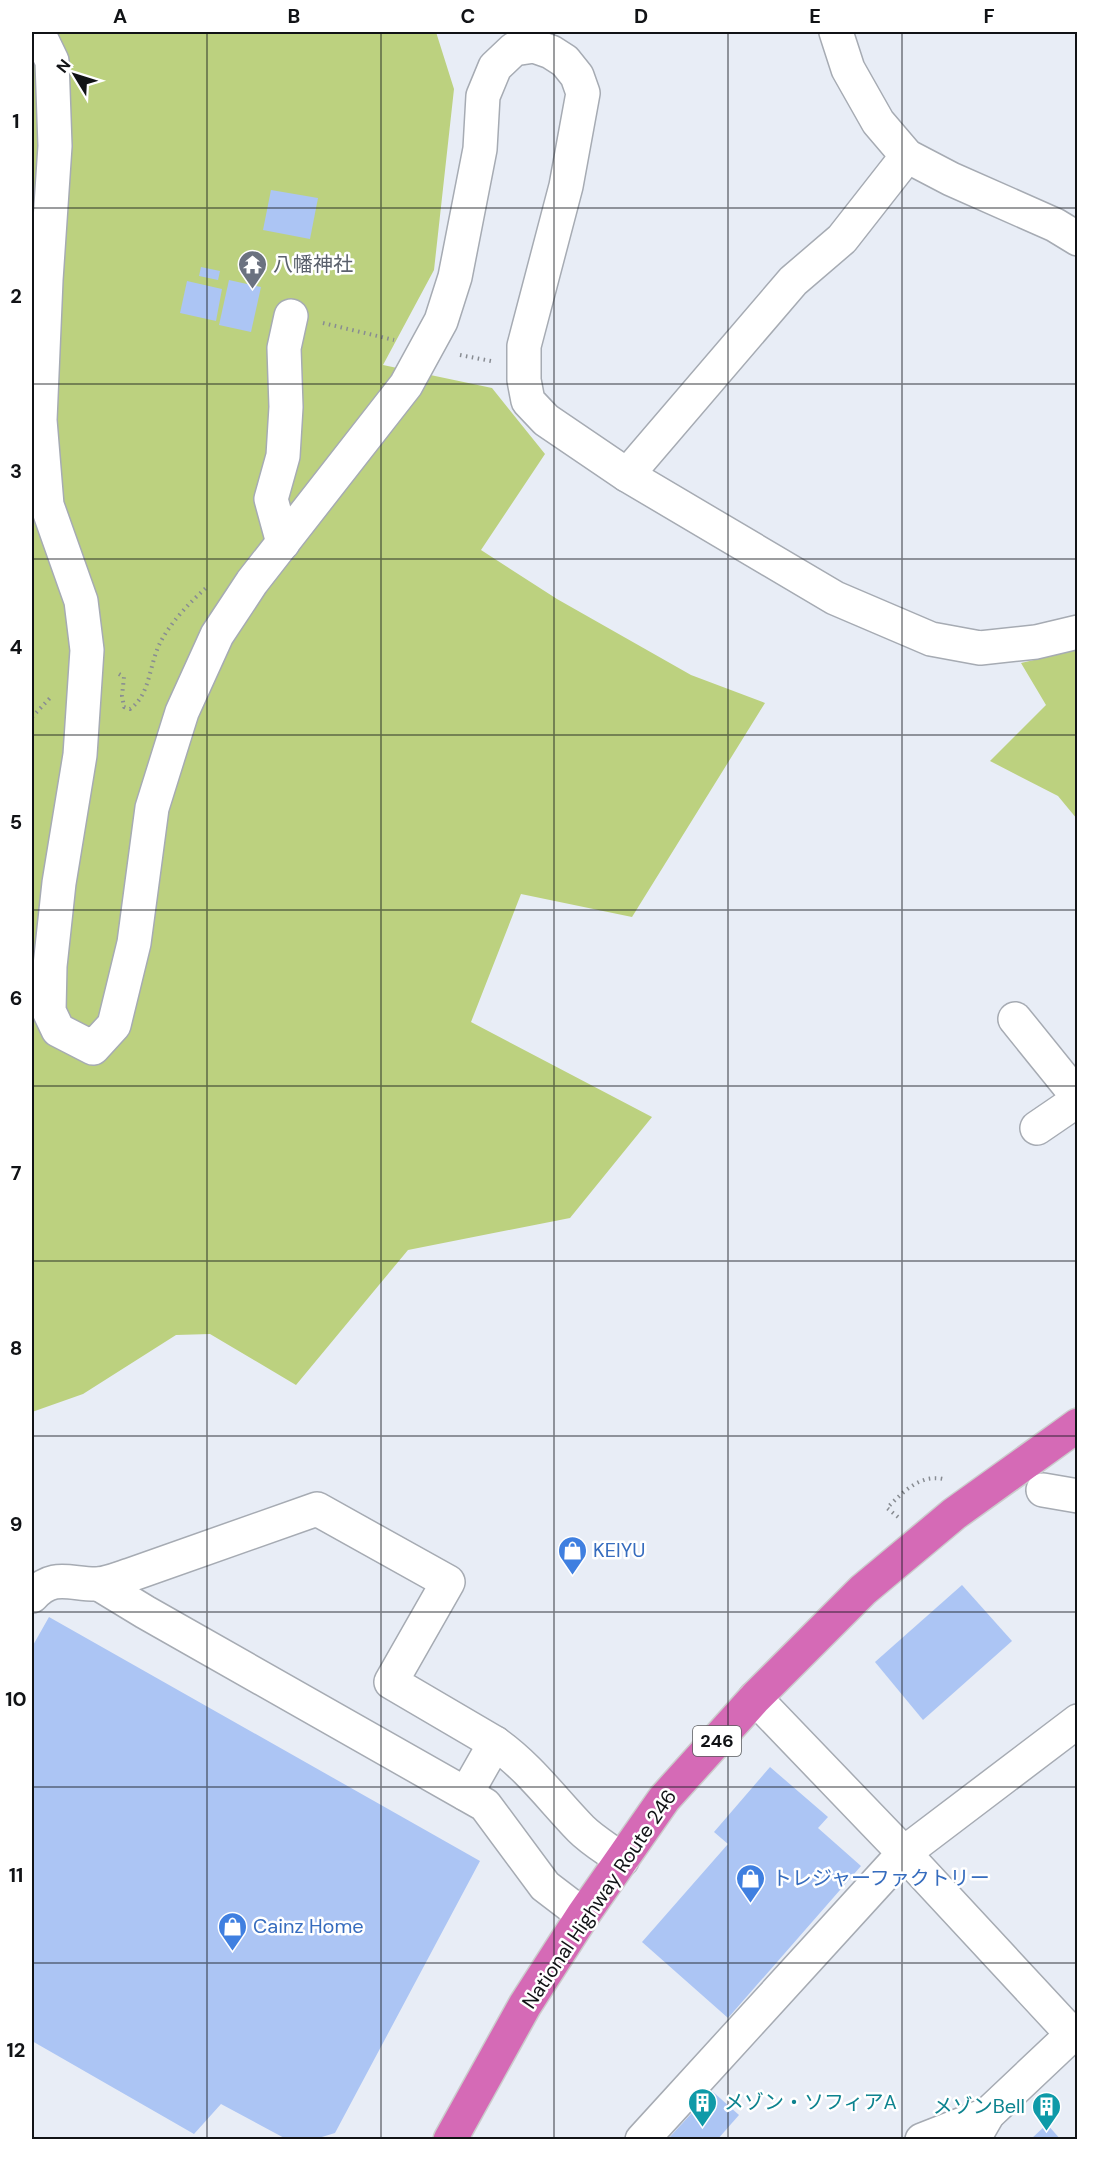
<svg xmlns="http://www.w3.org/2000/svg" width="1109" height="2171" viewBox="0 0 1109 2171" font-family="'DM Sans','Noto Sans JP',sans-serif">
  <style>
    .green { fill: #bcd17f }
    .building { fill: #acc5f4 }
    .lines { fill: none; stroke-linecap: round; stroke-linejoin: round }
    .minor-casing { stroke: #a6abb3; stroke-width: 36 }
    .highway-casing { stroke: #cbcbcc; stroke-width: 36 }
    .path { stroke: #888c92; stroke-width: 4; stroke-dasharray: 1.5 4.5; stroke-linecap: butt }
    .minor { stroke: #fff; stroke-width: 33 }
    .highway { stroke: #d56ab6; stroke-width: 33 }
    .grid { fill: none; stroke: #111316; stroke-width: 1.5; stroke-opacity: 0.55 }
    .labels { text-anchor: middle; stroke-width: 5; stroke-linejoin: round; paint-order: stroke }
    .shield { fill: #fff; stroke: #585a5c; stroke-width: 1.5 }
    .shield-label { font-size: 18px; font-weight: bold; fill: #111316 }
    .worship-label { font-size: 20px; fill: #5b616d; stroke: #fff; text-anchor: start }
    .shop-label { font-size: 20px; fill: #366cbe; stroke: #fff; text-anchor: start }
    .street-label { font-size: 20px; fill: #111316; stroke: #fff }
    .culture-label { font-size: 20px; fill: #0d838f; stroke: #fff; text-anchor: start }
    .neatline { fill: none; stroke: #111316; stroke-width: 2 }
    .grid-label { font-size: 20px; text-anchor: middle; font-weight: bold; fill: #111316 }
  </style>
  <rect width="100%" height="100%" fill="#e8edf6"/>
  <g class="green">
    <path d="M32 32H436L454 89 434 270 383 365 492 388 545 454 481 550 557 599 691 675 765 703 632 917 521 894 471 1022 652 1117 570 1218 408 1250 296 1385 210 1334 176 1335 83 1394 32 1412Z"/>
    <path d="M1077 650 1078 651 1077 819 1058 796 990 761 1046 705 1021 663Z"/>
  </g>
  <g class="building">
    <path d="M271 190 318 198 310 239 263 230Z"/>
    <path d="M201 267 220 271 218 280 199 276Z"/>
    <path d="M229 280 261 287 251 332 219 325Z"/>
    <path d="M187 281 222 289 216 321 180 313Z"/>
    <path d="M962 1585 1012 1641 923 1720 875 1662Z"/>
    <path d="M49 1617 480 1861 335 2133 312 2140H288L221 2104 194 2134 32 2041V1647Z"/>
    <path d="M770 1767 828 1817 818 1828 861 1866 728 2018 642 1942 728 1844 714 1832Z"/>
    <path d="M712 2091 739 2115 717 2140H667Z"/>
    <path d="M1047 2124 1061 2140H1030Z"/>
  </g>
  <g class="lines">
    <defs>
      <g id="minor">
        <path d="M38 32 52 61 55 146 46 280 40 420 47 505 81 601 87 650 80 755 59 883 50 966 49 1011 58 1030 93 1048 114 1025 134 943 152 808 182 712 217 635 252 582 406 385 441 321 455 277 480 149 483 96 495 67 514 49 534 46 551 52 565 61 577 76 583 93 566 186 524 346V380L528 401 546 420 627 475 835 598 931 639 980 648 1036 642 1078 632"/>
        <path d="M836 32 848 69 878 122 907 156 951 179 1055 225 1078 239"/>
        <path d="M627 475 793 281 842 239 907 156"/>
        <path d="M283 543 271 499 283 456 286 407 284 348 291 316"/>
        <path d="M1015 1019 1078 1097"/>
        <path d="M1037 1128 1078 1100"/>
        <path d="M1043 1490 1078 1496"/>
        <path d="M99 1584 145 1612 485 1805 545 1886 583 1915"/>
        <path d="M32 1596C54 1572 71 1585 98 1584 109 1583 120 1578 130 1575L317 1509 448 1582 391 1682 495 1743C529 1767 552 1799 581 1829 593 1841 609 1850 622 1860"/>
        <path d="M755 1698 904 1853 1072 2034"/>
        <path d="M466 1794 495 1743"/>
        <path d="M642 2140 904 1853 1078 1721"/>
        <path d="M922 2140 988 2114"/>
        <path d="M973 2140 988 2114 1078 2029"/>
      </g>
      <path id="highway" d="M450 2140 525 2005 583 1915 664 1799 755 1698 863 1590 954 1514 1078 1425"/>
    </defs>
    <use href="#minor" class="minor-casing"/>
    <use href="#highway" class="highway-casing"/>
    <g class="path">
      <path d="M323 323 394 340"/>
      <path d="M460 355 491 361"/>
      <path d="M119 674 124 677 122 696 124 707 130 709C151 694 149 663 161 641 172 621 190 602 207 587"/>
      <path d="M32 717 50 698"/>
      <path d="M898 1517 887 1508C903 1492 920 1474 943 1479"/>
    </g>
    <use href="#minor" class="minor"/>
    <use href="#highway" class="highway"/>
  </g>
  <path class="grid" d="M207 32V2140M381 32V2140M554 32V2140M728 32V2140M902 32V2140M32 208H1078M32 384H1078M32 559H1078M32 735H1078M32 910H1078M32 1086H1078M32 1261H1078M32 1436H1078M32 1612H1078M32 1787H1078M32 1963H1078"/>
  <defs>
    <symbol id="temple-pin" viewBox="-11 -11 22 30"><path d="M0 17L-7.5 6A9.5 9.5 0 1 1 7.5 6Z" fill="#6b7280" stroke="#fff"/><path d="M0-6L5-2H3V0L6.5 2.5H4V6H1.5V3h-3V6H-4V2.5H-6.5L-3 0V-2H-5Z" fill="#fff"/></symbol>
    <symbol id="shop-pin" viewBox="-11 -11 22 30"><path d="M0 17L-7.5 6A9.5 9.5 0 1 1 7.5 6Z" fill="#3f7fe0" stroke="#fff"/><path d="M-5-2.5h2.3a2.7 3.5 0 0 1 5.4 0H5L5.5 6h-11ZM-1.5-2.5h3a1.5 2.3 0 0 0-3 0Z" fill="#fff"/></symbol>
    <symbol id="building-pin" viewBox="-11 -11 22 30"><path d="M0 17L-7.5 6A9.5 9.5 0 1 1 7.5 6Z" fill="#0f9aa8" stroke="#fff"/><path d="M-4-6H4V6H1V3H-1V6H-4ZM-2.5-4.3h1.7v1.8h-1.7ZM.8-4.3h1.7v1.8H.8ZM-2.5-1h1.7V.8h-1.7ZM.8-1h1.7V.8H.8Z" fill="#fff"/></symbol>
  </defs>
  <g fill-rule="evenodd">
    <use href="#temple-pin" x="236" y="248" width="33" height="45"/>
    <use href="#shop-pin" x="556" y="1534" width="33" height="45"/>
    <use href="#shop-pin" x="734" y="1862" width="33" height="45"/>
    <use href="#shop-pin" x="216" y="1910" width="33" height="45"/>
    <use href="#building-pin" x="686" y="2086" width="33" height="45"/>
    <use href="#building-pin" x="1030" y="2090" width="33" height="45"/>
  </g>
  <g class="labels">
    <rect class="shield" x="693" y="1726" width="48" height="30" rx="4.5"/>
    <g class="shield-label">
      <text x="717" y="1747">246</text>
    </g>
    <g class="worship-label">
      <text x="273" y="271">八幡神社</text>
    </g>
    <g class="shop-label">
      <text x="593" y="1557">KEIYU</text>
      <text x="772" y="1885">トレジャーファクトリー</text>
      <text x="253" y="1933">Cainz Home</text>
    </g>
    <g class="street-label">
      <text transform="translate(599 1899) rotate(-56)" y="7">National Highway Route 246</text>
    </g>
    <g class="culture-label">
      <text x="724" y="2109">メゾン・ソフィアA</text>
      <text x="1025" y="2113" text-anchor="end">メゾンBell</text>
    </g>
  </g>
  <rect width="1109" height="2171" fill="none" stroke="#ffffff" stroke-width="66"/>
  <g transform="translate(75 75) rotate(308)" stroke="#ffffff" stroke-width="4.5" paint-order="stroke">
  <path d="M0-4.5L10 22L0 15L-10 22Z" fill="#111316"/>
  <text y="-9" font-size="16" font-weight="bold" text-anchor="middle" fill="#111316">N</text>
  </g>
  <rect x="33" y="33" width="1043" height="2105" class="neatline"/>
  <g class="grid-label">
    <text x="120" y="23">A</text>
    <text x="294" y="23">B</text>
    <text x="468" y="23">C</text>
    <text x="641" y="23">D</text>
    <text x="815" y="23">E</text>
    <text x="989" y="23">F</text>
    <text x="16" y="128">1</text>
    <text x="16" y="303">2</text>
    <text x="16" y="478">3</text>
    <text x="16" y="654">4</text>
    <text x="16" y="829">5</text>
    <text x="16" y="1005">6</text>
    <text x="16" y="1180">7</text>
    <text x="16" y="1355">8</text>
    <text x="16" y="1531">9</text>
    <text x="16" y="1706">10</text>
    <text x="16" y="1882">11</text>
    <text x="16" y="2057">12</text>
  </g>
</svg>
